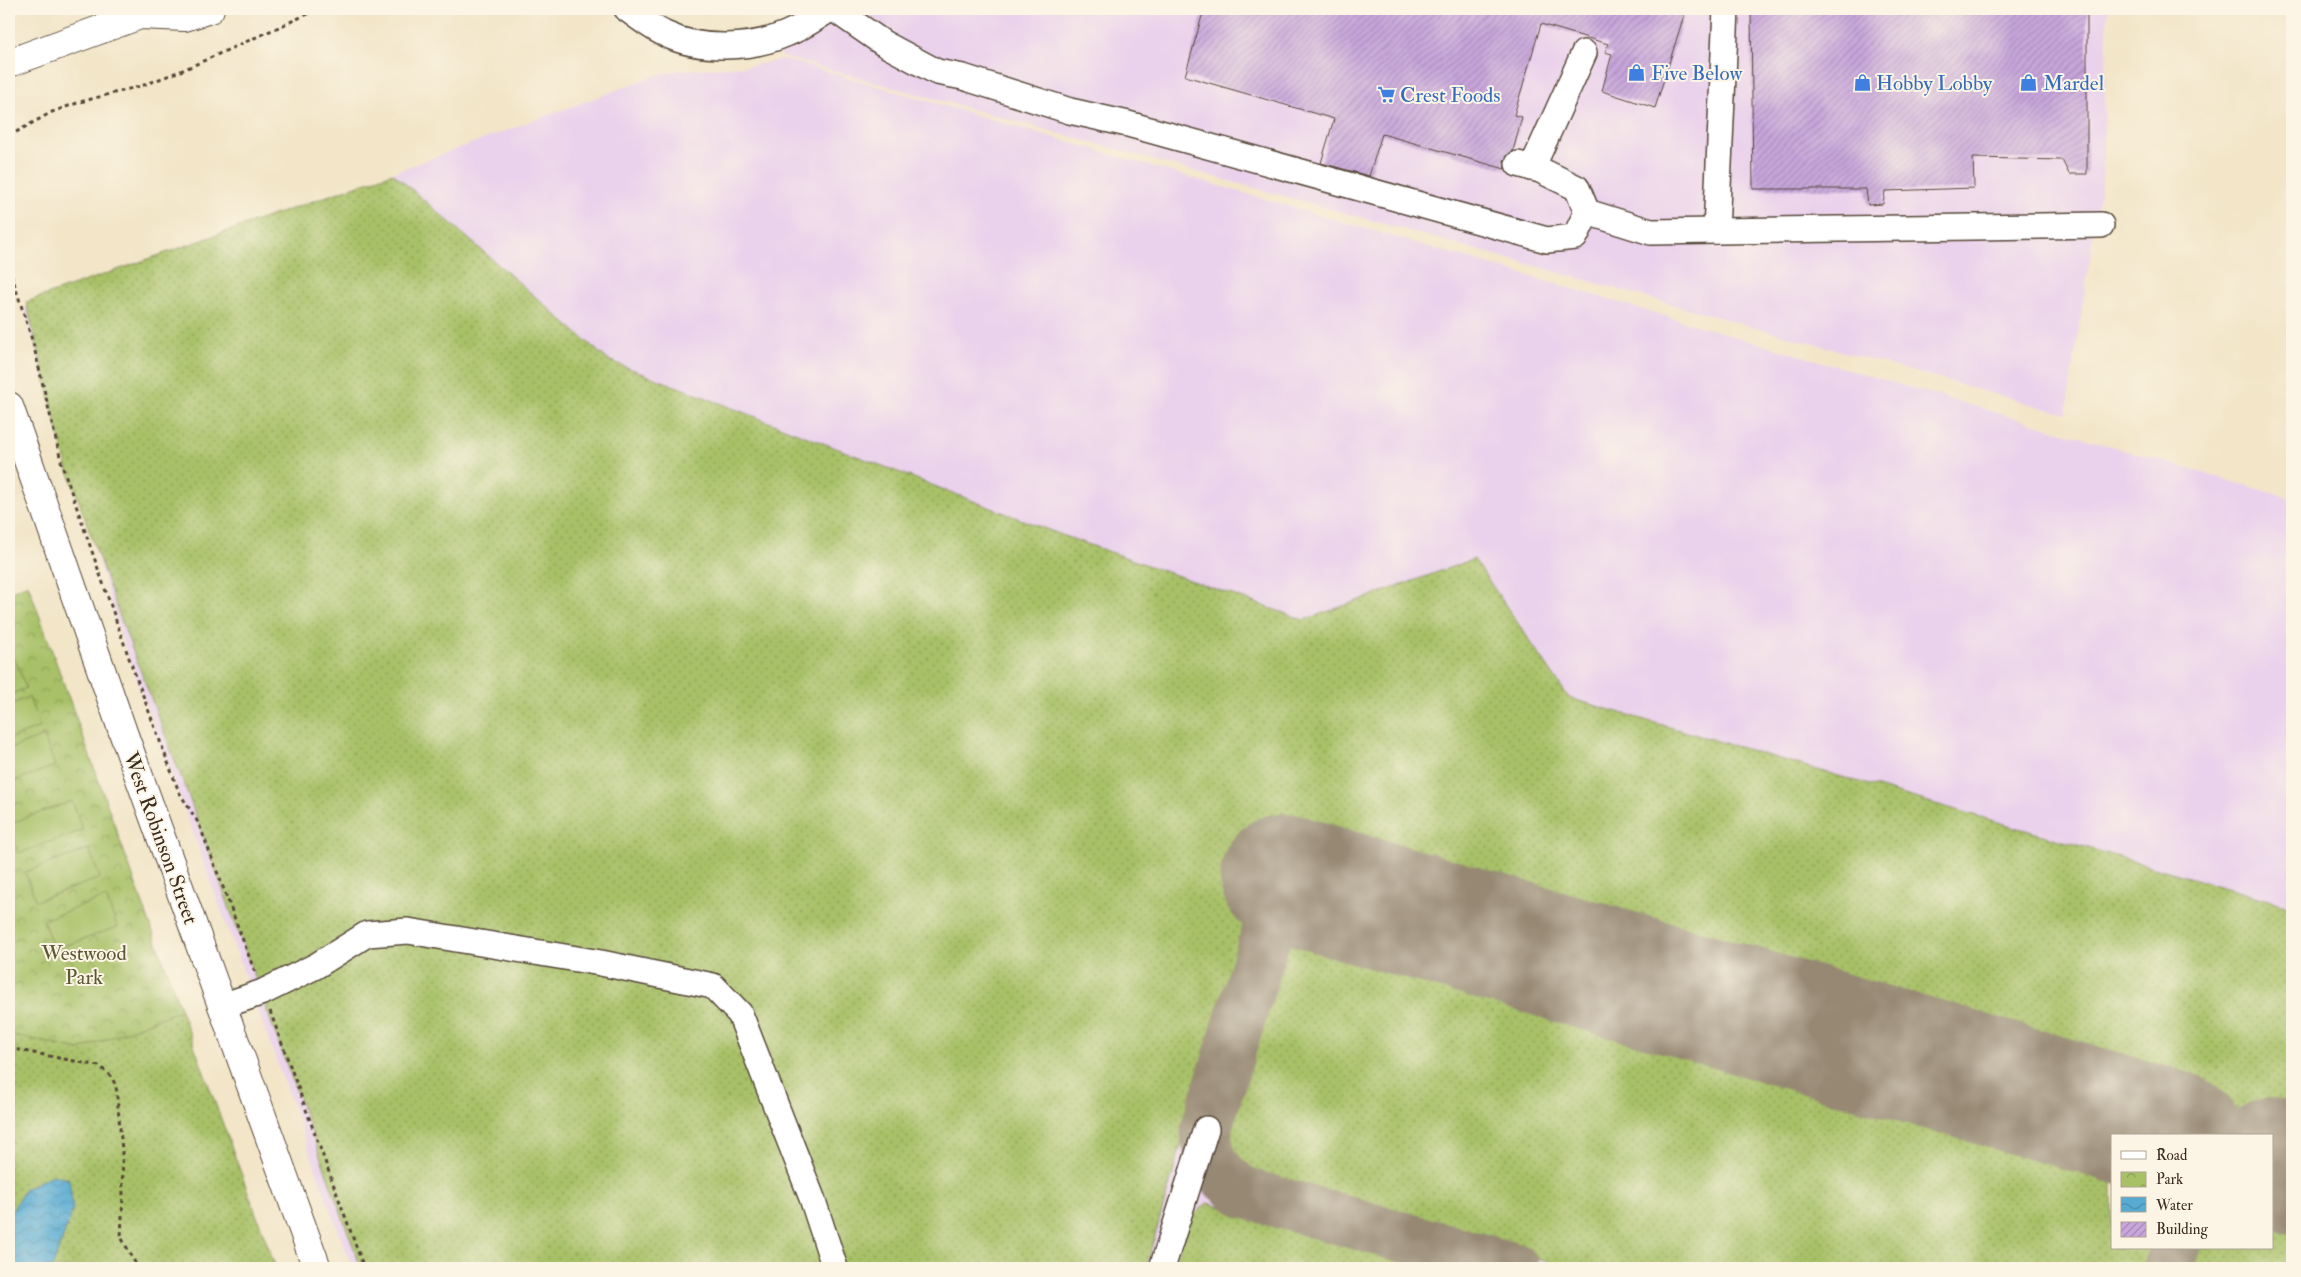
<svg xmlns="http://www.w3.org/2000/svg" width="2301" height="1277" viewBox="0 0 2301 1277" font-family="'IM FELL Double Pica',serif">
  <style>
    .built { fill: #ead1ec; fill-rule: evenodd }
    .grass { fill: url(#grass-dots); stroke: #727642 }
    .park { fill: url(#park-crowns); stroke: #727642 }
    .garden { fill: #a8c167; stroke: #727642 }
    .water { fill: url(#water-waves); stroke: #496a78 }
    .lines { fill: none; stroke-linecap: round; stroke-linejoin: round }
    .taxiway { stroke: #968873; stroke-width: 51 }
    .runway { stroke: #968873; stroke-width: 128 }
    .building { fill: url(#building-hatch) }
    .minor-casing { stroke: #564638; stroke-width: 28 }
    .major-casing { stroke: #564638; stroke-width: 30 }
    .path { stroke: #564638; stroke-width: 3; stroke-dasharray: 4 4; stroke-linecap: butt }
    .minor { stroke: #fff; stroke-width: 25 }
    .major { stroke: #fff; stroke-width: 28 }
    .labels { text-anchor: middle; stroke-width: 4; stroke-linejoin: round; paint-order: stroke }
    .shop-label { font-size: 21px; fill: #366cbe; stroke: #fcf5e5; text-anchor: start }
    .street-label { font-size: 21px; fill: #3b2a1e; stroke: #fcf5e5 }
    .park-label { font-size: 21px; fill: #5c5734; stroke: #fcf5e5 }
  </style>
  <defs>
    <pattern id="grass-dots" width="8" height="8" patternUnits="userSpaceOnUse" patternTransform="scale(1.25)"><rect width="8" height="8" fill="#a8c167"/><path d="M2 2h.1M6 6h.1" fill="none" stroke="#8a9d54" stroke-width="1.8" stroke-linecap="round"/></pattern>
    <pattern id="park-crowns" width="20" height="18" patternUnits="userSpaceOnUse" patternTransform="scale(1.25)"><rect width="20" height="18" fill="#a8c167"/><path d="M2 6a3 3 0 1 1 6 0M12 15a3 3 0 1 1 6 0" fill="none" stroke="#8a9d54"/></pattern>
    <pattern id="water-waves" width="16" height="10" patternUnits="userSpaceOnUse" patternTransform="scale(1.25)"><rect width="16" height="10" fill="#57abd3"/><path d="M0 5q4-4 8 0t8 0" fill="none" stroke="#498bab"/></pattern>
    <pattern id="building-hatch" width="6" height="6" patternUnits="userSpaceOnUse" patternTransform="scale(1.25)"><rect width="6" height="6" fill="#c8a6dc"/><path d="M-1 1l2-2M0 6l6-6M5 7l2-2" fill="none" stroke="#a487b2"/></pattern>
  </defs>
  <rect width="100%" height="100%" fill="#fcf5e5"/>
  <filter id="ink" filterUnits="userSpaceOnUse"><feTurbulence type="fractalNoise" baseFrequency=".02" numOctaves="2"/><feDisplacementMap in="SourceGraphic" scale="10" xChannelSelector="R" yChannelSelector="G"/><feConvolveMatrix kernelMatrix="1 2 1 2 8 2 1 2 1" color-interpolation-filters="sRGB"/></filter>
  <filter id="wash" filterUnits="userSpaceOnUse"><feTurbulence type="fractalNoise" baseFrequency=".0096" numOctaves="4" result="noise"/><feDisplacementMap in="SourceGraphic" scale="20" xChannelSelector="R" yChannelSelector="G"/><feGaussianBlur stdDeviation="1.12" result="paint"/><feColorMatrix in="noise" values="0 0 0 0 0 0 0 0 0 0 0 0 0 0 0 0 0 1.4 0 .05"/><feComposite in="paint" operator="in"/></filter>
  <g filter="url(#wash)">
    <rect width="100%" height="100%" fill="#f2e5c8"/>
    <g class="built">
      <path d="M840 9H2108L2102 177 2066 414 781 56 775 50Z"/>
      <path d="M784 59 2292 499V1268H352L119 631 24 309 660 74 680 70 750 66ZM2112 1136H2272V1248H2112Z"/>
    </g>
    <g class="grass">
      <path d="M393 173 608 360 1059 534 1304 620 1474 559 1569 698 2292 907V1125L1258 825 1235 907 1247 910 1146 1268H361L187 792 121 620 67 468 26 302Z"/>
      <path d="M1322 933 2112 1162V1248H2157L2152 1268H1571L1254 1176C1232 1165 1219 1151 1225 1126L1273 960C1287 941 1298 936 1322 933Z"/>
      <path d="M181 1010 276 1268H9V1034L79 1050Z"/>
      <path d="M1207 1203 1440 1268H1173L1188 1220Z"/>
      <path d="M2272 1208 2292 1214V1268H2184L2190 1248H2272Z"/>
    </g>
    <path class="park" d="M28 584 181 1010 79 1050 9 1034V592Z"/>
    <g class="garden">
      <path d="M15 659 26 688 9 695V661Z"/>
      <path d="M29 697 40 727 9 739V705Z"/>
      <path d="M44 736 55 766 9 783V749Z"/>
      <path d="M72 801 83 830 19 853 9 824Z"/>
      <path d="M89 849 100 878 36 901 25 872Z"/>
      <path d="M106 897 117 927 54 950 43 920Z"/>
    </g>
    <path class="water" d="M52 1175 69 1179 73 1209 52 1268H9L12 1253 10 1214 25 1189Z"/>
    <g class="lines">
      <g class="taxiway">
        <path d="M1284 877 1206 1129C1207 1162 1218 1175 1245 1193L1514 1268"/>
        <path d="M2169 1268 2175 1248"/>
      </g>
      <g class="runway">
        <path d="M1284 877 2178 1136"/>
        <path d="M2272 1163 2292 1169"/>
      </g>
    </g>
    <g id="blocks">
      <g class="building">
        <path d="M1204 9H1686L1655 108 1602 91 1612 54 1605 52 1608 44 1541 24 1514 115 1522 117 1513 151 1504 160 1505 169 1382 134 1369 176 1321 163 1334 119 1185 76Z"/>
        <path d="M1751 9H2087V174H2069L2062 160 1973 158 1974 188 1885 191 1883 204 1868 205 1866 189H1753Z"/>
      </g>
    </g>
  </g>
  <g filter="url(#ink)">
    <use href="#blocks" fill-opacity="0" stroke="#564638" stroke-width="1"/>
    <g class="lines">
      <defs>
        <g id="minor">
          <path d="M627 9C639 18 652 28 665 34 700 51 751 49 786 34 802 28 816 18 830 9"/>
          <path d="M834 9 883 43 937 72 963 77 1070 111 1128 124 1547 240 1575 237 1587 212 1577 188 1540 170 1518 164"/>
          <path d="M1532 168 1584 53"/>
          <path d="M1587 212 1651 232 2101 225"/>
          <path d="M1716 231 1726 9"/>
          <path d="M222 1006 263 992 316 966 367 934 408 931 601 963 713 986 740 1014 812 1198 835 1268"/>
          <path d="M1162 1268 1206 1129"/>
        </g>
        <g id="major">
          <path d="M9 63 140 15 185 17 210 9"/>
          <path d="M9 406 124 735 317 1268"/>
        </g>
      </defs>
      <use href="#minor" class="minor-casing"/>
      <use href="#major" class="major-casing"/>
      <g class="path">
        <path d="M9 136 52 112 80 102 144 85 183 70 319 9"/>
        <path d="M9 267 33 343 62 465 129 658 179 792 199 824 255 972"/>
        <path d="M270 1011 364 1268"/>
        <path d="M9 1048 99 1066 111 1076 116 1086 122 1150 123 1197 121 1237 138 1268"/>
      </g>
      <use href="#minor" class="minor"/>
      <use href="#major" class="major"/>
    </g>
  </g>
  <defs>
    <symbol id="shop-bare" viewBox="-9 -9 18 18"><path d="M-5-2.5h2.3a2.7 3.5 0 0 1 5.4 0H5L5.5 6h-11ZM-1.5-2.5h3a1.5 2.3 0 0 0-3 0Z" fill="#3f7fe0" stroke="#fcf5e5" stroke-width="2.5" paint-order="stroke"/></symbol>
    <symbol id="supermarket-bare" viewBox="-9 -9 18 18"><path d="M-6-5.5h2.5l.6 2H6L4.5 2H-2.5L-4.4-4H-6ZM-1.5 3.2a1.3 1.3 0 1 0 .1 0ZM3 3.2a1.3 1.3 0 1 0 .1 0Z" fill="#3f7fe0" stroke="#fcf5e5" stroke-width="2.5" paint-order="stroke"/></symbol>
  </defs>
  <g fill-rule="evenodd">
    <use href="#shop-bare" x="1624" y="60" width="25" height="25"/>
    <use href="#shop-bare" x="1850" y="70" width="25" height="25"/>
    <use href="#shop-bare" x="2016" y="70" width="25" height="25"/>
    <use href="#supermarket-bare" x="1374" y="82" width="25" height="25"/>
  </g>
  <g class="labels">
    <g class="shop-label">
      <text x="1651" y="80">Five Below</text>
      <text x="1876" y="90">Hobby Lobby</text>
      <text x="2043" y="90">Mardel</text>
      <text x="1400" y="102">Crest Foods</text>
    </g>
    <g class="street-label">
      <text transform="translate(161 838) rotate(70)" y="7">West Robinson Street</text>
    </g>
    <g class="park-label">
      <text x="84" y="960">Westwood<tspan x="84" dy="24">Park</tspan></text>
    </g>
  </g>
  <rect width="2301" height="1277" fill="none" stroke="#fcf5e5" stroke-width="30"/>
  <rect x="2111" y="1134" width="162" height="115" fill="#fcf5e5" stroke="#afa495"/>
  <rect x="2121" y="1151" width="25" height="8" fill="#ffffff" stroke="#afa495"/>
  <text x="2156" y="1160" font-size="15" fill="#3b2a1e">Road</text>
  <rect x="2121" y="1172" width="25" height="15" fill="url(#park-crowns)" stroke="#afa495"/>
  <text x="2156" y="1184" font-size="15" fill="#3b2a1e">Park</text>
  <rect x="2121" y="1197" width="25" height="15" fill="url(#water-waves)" stroke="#afa495"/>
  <text x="2156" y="1210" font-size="15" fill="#3b2a1e">Water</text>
  <rect x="2121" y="1222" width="25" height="15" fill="url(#building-hatch)" stroke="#afa495"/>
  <text x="2156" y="1234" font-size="15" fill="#3b2a1e">Building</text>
</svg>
